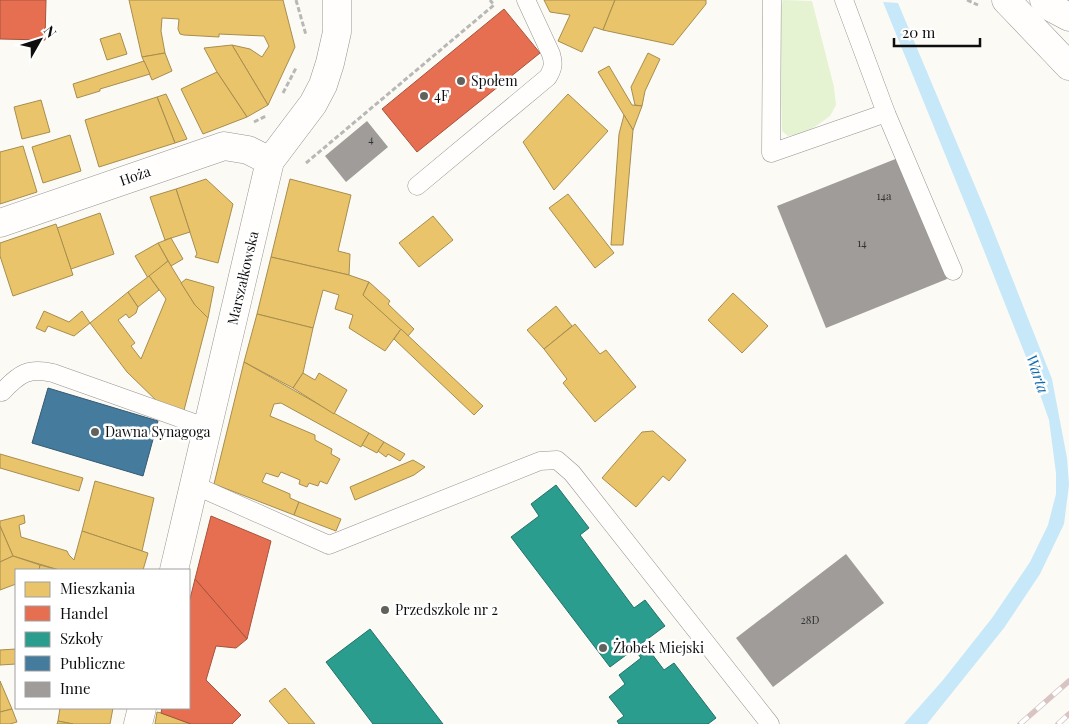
<svg xmlns="http://www.w3.org/2000/svg" width="1069" height="724" viewBox="0 0 1069 724" font-family="'Playfair Display',serif">
  <style>
    .green { fill: #e5f3d2 }
    .water { fill: #c7e8f9 }
    .homes { fill: #e9c46a; stroke: #a78d4e }
    .shops { fill: #e76f51; stroke: #a6523d }
    .schools { fill: #2a9d8f; stroke: #227268 }
    .public { fill: #457b9d; stroke: #345a72 }
    .building { fill: #9f9c99 }
    .lines { fill: none; stroke-linecap: round; stroke-linejoin: round }
    .service-casing { stroke: #959492; stroke-width: 19 }
    .minor-casing { stroke: #959492; stroke-width: 29 }
    .tertiary-casing { stroke: #959492; stroke-width: 29 }
    .path { stroke: #b8b8b7; stroke-width: 3; stroke-dasharray: 5 2.5; stroke-linecap: butt }
    .service { stroke: #fffefd; stroke-width: 18 }
    .minor { stroke: #fffefd; stroke-width: 28 }
    .tertiary { stroke: #fffefd; stroke-width: 28 }
    .rail-casing { stroke: #d9c4c4; stroke-width: 5.5 }
    .rail { stroke: #fff; stroke-width: 4; stroke-dasharray: 11; stroke-linecap: butt }
    .poi-dot { fill: #61615e; stroke: #fff; stroke-width: 2 }
    .labels { text-anchor: middle; stroke-width: 5; stroke-linejoin: round; paint-order: stroke }
    .number-label { font-size: 11px; fill: #323231 }
    .poi-label { font-size: 14px; fill: #0e0e0e; stroke: #fff; text-anchor: start }
    .street-label { font-size: 14px; fill: #0e0e0e; stroke: #fff }
    .water-label { font-size: 15px; font-style: italic; fill: #0d68ab; stroke: #fff }
  </style>
  <rect width="100%" height="100%" fill="#fcfaf4"/>
  <path class="green" d="M783 0 812 1 834 87 836 105 830 116 806 133 788 136 782 131 779 14Z"/>
  <path class="water" d="M883 2 898 3 988 217 1052 379 1067 458 1069 485 1064 524 1040 574 1004 628 927 724H904L943 680 992 618 1030 562 1048 525 1056 494V473L1049 420 1032 372 973 223Z"/>
  <g class="homes">
    <path d="M129 0H283L295 47 268 105 232 45 250 49 262 57 269 46 264 36 219 34V37L184 35 180 34 178 29 179 19 162 18 161 31 165 53 142 57Z"/>
    <path d="M544 0H615L603 30 594 27 582 52 558 41 570 15 550 12Z"/>
    <path d="M615 0H706V4L673 45 603 30Z"/>
    <path d="M120 33 127 54 107 60 100 39Z"/>
    <path d="M232 45 268 105 247 117 217 72 204 48Z"/>
    <path d="M165 53 172 71 152 80 142 57Z"/>
    <path d="M648 53 660 59 645 91 642 106 635 105 631 87Z"/>
    <path d="M144 61 150 74 100 89V91L77 98 73 84Z"/>
    <path d="M609 66 632 105 642 106 633 130 598 72Z"/>
    <path d="M217 72 247 117 203 134 181 89Z"/>
    <path d="M166 94 187 139 175 143 157 97Z"/>
    <path d="M568 94 608 131 554 190 523 142Z"/>
    <path d="M157 97 175 143 99 167 85 120Z"/>
    <path d="M41 100 50 132 22 139 14 107Z"/>
    <path d="M624 115 633 130 623 245H611L619 134Z"/>
    <path d="M70 135 81 171 43 183 32 147Z"/>
    <path d="M23 146 37 192 0 204V152Z"/>
    <path d="M206 179 233 204 218 263 195 257 197 254 176 189Z"/>
    <path d="M290 179 351 195 338 251 350 254 349 275 271 257Z"/>
    <path d="M176 189 190 232 165 240 150 197Z"/>
    <path d="M568 194 614 253 595 268 549 208Z"/>
    <path d="M100 213 114 254 71 269 57 228Z"/>
    <path d="M433 216 453 240 419 267 399 243Z"/>
    <path d="M56 224 73 275 13 296 0 256V243Z"/>
    <path d="M171 238 183 259 171 266 158 243Z"/>
    <path d="M158 243 168 261 148 278 135 256Z"/>
    <path d="M271 257 349 275 369 282 363 295 401 329 385 351 349 328 353 315 335 309 339 295 323 290 313 328 257 314Z"/>
    <path d="M168 261 195 305 208 318 183 414 164 408 127 372 90 323 128 292 138 307 136 313 129 318 126 314 118 320 135 343 131 346 141 359 166 299 149 276Z"/>
    <path d="M149 276 159 290 138 307 128 292Z"/>
    <path d="M186 279 214 287 208 318 195 305 181 283Z"/>
    <path d="M369 282 390 301 388 304 414 329 408 336 363 295Z"/>
    <path d="M733 293 768 326 742 353 708 320Z"/>
    <path d="M556 306 572 326 544 349 527 330Z"/>
    <path d="M44 311 69 322 82 311 90 323 74 336 48 326 45 332 36 328Z"/>
    <path d="M257 314 313 328 303 373 293 388 244 362Z"/>
    <path d="M575 324 600 354 606 350 636 387 595 422 563 383 567 379 544 349Z"/>
    <path d="M401 329 483 406 474 415 394 339Z"/>
    <path d="M244 362 369 433 361 447 281 403 274 404 270 416 315 435V440L332 449 331 454 340 459 327 484 320 481 318 486 309 483 307 487 299 484 300 480 281 472 278 477 266 473 262 482 290 494V498L299 502 294 515 214 484Z"/>
    <path d="M303 373 315 380 319 373 347 390 334 414 293 388Z"/>
    <path d="M653 431 686 460 669 481 663 476 636 507 602 478 642 432Z"/>
    <path d="M369 433 384 442 377 453 362 445Z"/>
    <path d="M384 442 405 454 400 461 388 454 386 457 378 451Z"/>
    <path d="M0 454 83 478 79 491 0 468Z"/>
    <path d="M413 460 425 467 414 475 355 500 350 487Z"/>
    <path d="M95 481 154 498 142 551 82 531Z"/>
    <path d="M299 502 341 519 336 531 294 515Z"/>
    <path d="M24 515 25 523 19 525 21 537 67 551 69 555 74 560 82 531 148 553 143 570H59L13 556 0 526V521Z"/>
    <path d="M0 526 13 556 0 562Z"/>
    <path d="M13 556 40 565 39 570H16V584L0 590V562Z"/>
    <path d="M40 565 59 570H39Z"/>
    <path d="M16 649V664L0 665V650Z"/>
    <path d="M0 681 12 709 0 712Z"/>
    <path d="M285 688 315 724H289L269 701Z"/>
    <path d="M60 708H113L110 724H73L58 721Z"/>
    <path d="M12 709 17 722 10 724H0V712Z"/>
    <path d="M157 712 161 713 191 724H155Z"/>
    <path d="M58 721 73 724H57Z"/>
  </g>
  <g class="shops">
    <path d="M0 0H46L45 40 0 39Z"/>
    <path d="M504 9 540 53 417 152 382 109Z"/>
    <path d="M211 516 271 541 247 639 195 579Z"/>
    <path d="M195 579 247 639 236 648 216 646 206 680 241 715 232 724H191L161 713 162 708H189V603Z"/>
  </g>
  <g class="schools">
    <path d="M556 485 589 528 580 535 634 608 645 600 665 626 610 667 511 537 539 516 531 504Z"/>
    <path d="M370 629 443 724H373L326 662Z"/>
    <path d="M643 642 664 670 674 663 716 718 708 724H619L617 721 624 716 609 697 625 684 619 675 641 658 634 649Z"/>
  </g>
  <path class="public" d="M48 388 158 421 143 476 32 443Z"/>
  <g class="building">
    <path d="M367 121 388 147 346 182 325 156Z"/>
    <path d="M898 158 947 279 826 328 777 206Z"/>
    <path d="M846 554 884 603 773 687 736 638Z"/>
  </g>
  <g class="lines">
    <defs>
      <g id="service">
        <path d="M772 0 771 153 886 113 844 0"/>
        <path d="M886 113 953 271"/>
        <path d="M417 186 548 77C553 68 554 64 551 54L526 0"/>
        <path d="M2 392C19 374 28 367 53 373L208 428"/>
        <path d="M194 485 329 545 540 461 557 460 572 473 770 724"/>
      </g>
      <g id="minor">
        <path d="M0 223 224 146 248 150 270 161"/>
        <path d="M174 570 270 161 313 104 323 85 330 63 337 32V0"/>
        <path d="M138 724 142 708"/>
      </g>
      <g id="tertiary">
        <path d="M1006 0 1069 66"/>
        <path d="M1044 0 1052 8 1069 17"/>
      </g>
    </defs>
    <use href="#service" class="service-casing"/>
    <use href="#minor" class="minor-casing"/>
    <use href="#tertiary" class="tertiary-casing"/>
    <g class="path">
      <path d="M296 0 306 35"/>
      <path d="M967 0 978 5"/>
      <path d="M283 93 296 68"/>
      <path d="M254 122 266 116"/>
      <path d="M306 163 494 5 490 0"/>
    </g>
    <use href="#service" class="service"/>
    <use href="#minor" class="minor"/>
    <use href="#tertiary" class="tertiary"/>
    <defs>
      <g id="rail">
        <path d="M1020 724 1069 681"/>
        <path d="M1058 724 1069 714"/>
      </g>
    </defs>
    <use href="#rail" class="rail-casing"/>
    <use href="#rail" class="rail"/>
  </g>
  <g class="poi-dot">
    <circle cx="461" cy="81" r="5"/>
    <circle cx="424" cy="96" r="5"/>
    <circle cx="95" cy="432" r="5"/>
    <circle cx="385" cy="610" r="5"/>
    <circle cx="603" cy="648" r="5"/>
  </g>
  <g class="labels">
    <g class="number-label">
      <text x="371" y="143">4</text>
      <text x="884" y="200">14a</text>
      <text x="862" y="247">14</text>
      <text x="810" y="624">28D</text>
    </g>
    <g class="poi-label">
      <text x="471" y="86">Społem</text>
      <text x="434" y="101">4F</text>
      <text x="105" y="437">Dawna Synagoga</text>
      <text x="395" y="615">Przedszkole nr 2</text>
      <text x="613" y="653">Żłobek Miejski</text>
    </g>
    <g class="street-label">
      <text transform="translate(135 176) rotate(-19)" y="5">Hoża</text>
      <text transform="translate(243 278) rotate(-77)" y="5">Marszałkowska</text>
    </g>
    <g class="water-label">
      <text transform="translate(1037 374) rotate(71)" y="5">Warta</text>
    </g>
  </g>
  <rect x="15" y="569" width="175" height="140" fill="#ffffff" stroke="#9f9f9f"/>
  <rect x="25" y="582" width="25" height="15" fill="#e9c46a" stroke="#9f9f9f"/>
  <text x="60" y="594" font-size="15" fill="#0e0e0e">Mieszkania</text>
  <rect x="25" y="606" width="25" height="15" fill="#e76f51" stroke="#9f9f9f"/>
  <text x="60" y="619" font-size="15" fill="#0e0e0e">Handel</text>
  <rect x="25" y="632" width="25" height="15" fill="#2a9d8f" stroke="#9f9f9f"/>
  <text x="60" y="644" font-size="15" fill="#0e0e0e">Szkoły</text>
  <rect x="25" y="656" width="25" height="15" fill="#457b9d" stroke="#9f9f9f"/>
  <text x="60" y="669" font-size="15" fill="#0e0e0e">Publiczne</text>
  <rect x="25" y="682" width="25" height="15" fill="#9f9c99" stroke="#9f9f9f"/>
  <text x="60" y="694" font-size="15" fill="#0e0e0e">Inne</text>
  <g transform="translate(40 40) rotate(51)" stroke="#ffffff" stroke-width="4" paint-order="stroke">
  <path d="M0-4L9 19L0 12L-9 19Z" fill="#0e0e0e"/>
  <text y="-8" font-size="14" font-weight="bold" text-anchor="middle" fill="#0e0e0e">N</text>
  </g>
  <path d="M894 38v8h86v-8" fill="none" stroke="#0e0e0e" stroke-width="2.5"/>
  <text x="902" y="38" font-size="15" fill="#0e0e0e" stroke="#ffffff" stroke-width="4" paint-order="stroke">20 m</text>
</svg>
